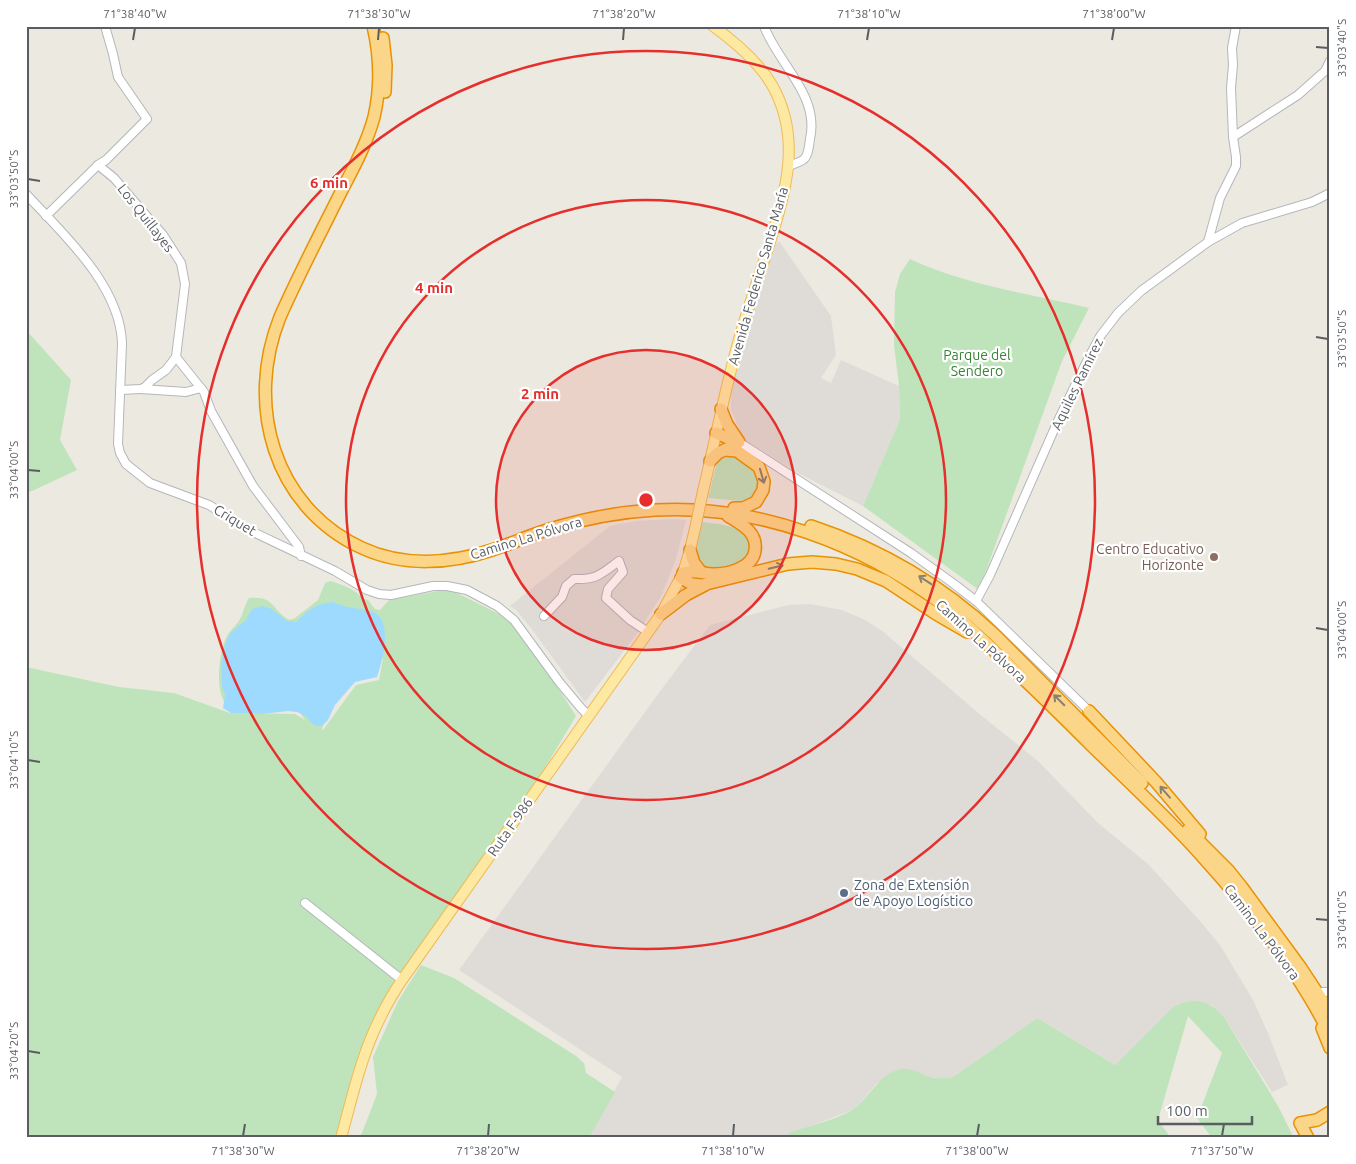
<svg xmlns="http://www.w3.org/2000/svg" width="1356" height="1164" viewBox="0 0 1356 1164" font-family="Ubuntu,sans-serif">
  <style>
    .industrial { fill: #dfdcd8 }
    .green { fill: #bfe4bc; fill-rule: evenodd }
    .water { fill: #9edafe }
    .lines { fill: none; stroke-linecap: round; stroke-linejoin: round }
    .minor-casing { stroke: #b3b7bb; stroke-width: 10 }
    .major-casing { stroke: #efba56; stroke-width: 12 }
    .highway-casing { stroke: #e99203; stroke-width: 14 }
    .minor { stroke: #fff; stroke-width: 8 }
    .major { stroke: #fee9a3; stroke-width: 10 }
    .highway { stroke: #fbd688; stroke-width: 11 }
    .major-bridge-casing { stroke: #efba56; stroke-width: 12; stroke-linecap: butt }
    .major-bridge { stroke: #fee9a3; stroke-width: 10 }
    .oneway { stroke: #8a816d }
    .ticks { fill: none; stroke: #595d61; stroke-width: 2 }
    .ring { fill: none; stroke: #e62e2c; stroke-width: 2.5 }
    .education-dot { fill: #8d6e63; stroke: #fff; stroke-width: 2 }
    .service-dot { fill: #5c6f8a; stroke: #fff; stroke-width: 2 }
    .labels { text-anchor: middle; stroke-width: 4.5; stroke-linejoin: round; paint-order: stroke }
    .street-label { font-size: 14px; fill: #595d61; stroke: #fff }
    .park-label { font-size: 14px; fill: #378435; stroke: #fff }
    .education-label { font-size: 14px; fill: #785e54; stroke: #fff; text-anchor: end }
    .service-label { font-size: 14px; fill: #4e5e75; stroke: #fff; text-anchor: start }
    .centre { fill: #e62e2c; stroke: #fff; stroke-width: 2.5 }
    .ring-label { font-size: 15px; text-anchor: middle; font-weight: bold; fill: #e62e2c; stroke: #fff; stroke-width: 4.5; stroke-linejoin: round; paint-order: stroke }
    .neatline { fill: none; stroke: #595d61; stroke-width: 2 }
    .ticks-label { font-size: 12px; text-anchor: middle; fill: #595d61 }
  </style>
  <rect width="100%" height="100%" fill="#ece9e0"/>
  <g class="industrial">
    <path d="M779 241 831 316 836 355 821 378 831 383 841 360 899 386 900 419 863 506 794 471 746 440 739 429 731 410V388L741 355 744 336 773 247Z"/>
    <path d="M674 519 686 520 676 559 661 596 639 631 585 702 531 628 516 610 510 606 610 526 636 521Z"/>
    <path d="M810 604 842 610 863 619 881 630 982 716 1038 761 1098 823 1148 864 1200 921 1220 945 1253 1000 1268 1033 1288 1085 1272 1092 1224 1017 1212 1005 1173 1007 1115 1065 1039 1019H1036L953 1077 944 1079 931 1077 912 1070 902 1069 893 1073 876 1084 860 1103 852 1110 786 1136 785 1138H589L622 1077 459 970 658 694 710 625 788 605Z"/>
  </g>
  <g class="green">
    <path d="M910 259C966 285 1030 294 1089 308L1062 361 979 590 863 506 900 419 899 386 894 345 895 292 900 274Z"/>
    <path d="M26 330 71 380 60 440 77 470 32 491 26 493Z"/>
    <path d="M727 455 735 456 753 470 758 480 757 488 751 497 741 501 708 498 717 462 721 458Z"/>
    <path d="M702 522C716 524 739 524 748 539 750 542 750 547 750 551L743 562 719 569 706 568 703 566 694 554Z"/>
    <path d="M330 581C341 584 357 590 363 599L368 600 375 609 380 610 389 600 449 589 507 618 538 657 576 716 528 796 394 984 355 1069 335 1138H26V667L119 687 174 693 230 713 295 714 305 720 299 711 225 703C215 689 219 652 226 638 229 631 236 626 240 619 244 612 244 605 249 598 275 595 272 611 290 620L295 618 318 600 325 583ZM383 658 379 680 356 685 323 730 322 729 328 712 359 674Z"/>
    <path d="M421 965 454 978 576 1056 584 1063 586 1073 615 1092 589 1138H360L377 1094 373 1057 398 1001Z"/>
    <path d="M1193 1001C1207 1001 1214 1006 1224 1017L1278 1106 1294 1138H1212L1197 1118 1222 1053 1188 1016 1158 1120 1171 1138H785L791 1132C809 1126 836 1120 852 1110 870 1098 878 1074 901 1069 912 1067 921 1074 931 1077 938 1079 946 1078 953 1077L1036 1019H1039L1115 1065 1173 1007 1185 1002Z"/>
  </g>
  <path class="water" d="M333 602C338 604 343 606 348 607 357 609 367 609 375 613 393 623 382 662 377 677L355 682 335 705 328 720 322 726H316L312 724 306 716 297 712 288 711 262 714 231 713 223 708 225 695 222 686 221 665 225 644 231 632 245 621 252 609 262 606 272 609 287 621 296 622C310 609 314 604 333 602Z"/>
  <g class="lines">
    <defs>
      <g id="minor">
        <path d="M764 26C778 64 820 95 810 139 809 145 809 153 805 158 801 163 793 163 788 167"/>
        <path d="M1233 137 1298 95 1325 71 1330 61"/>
        <path d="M98 165 114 178 163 235 181 263 185 284 176 357 166 370 152 380 145 387 141 389 120 390"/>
        <path d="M26 194C63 234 120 285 122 343L118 444 120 453 126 464 150 483 209 505 251 531 335 571 367 590 379 594 391 595 433 586H447L467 590 497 606 514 620 560 683 581 708 588 715"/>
        <path d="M46 216 98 165 106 160 147 119 118 77 113 54 105 26"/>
        <path d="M1208 242 1220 198 1236 166V157L1233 137 1231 88 1233 65 1232 48 1236 26"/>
        <path d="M176 357 204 392 211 411 253 486 299 547 301 556"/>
        <path d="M141 389 186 392 201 388"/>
        <path d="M739 442 911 553 954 584 976 601 1089 711"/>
        <path d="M976 601 990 575 1057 423 1088 359 1101 335 1118 313 1141 291 1208 242 1242 223 1312 202 1330 193"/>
        <path d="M544 616 562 597 566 586 574 579C597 580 601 574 619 561L623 572 608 589 606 598 630 620 648 632"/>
        <path d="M305 903 402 980"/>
        <path d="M1318 992H1330"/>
      </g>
      <g id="major">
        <path d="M703 491C717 434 727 377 744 322 753 294 762 266 771 239 787 187 801 136 772 85 758 61 735 42 713 26"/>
        <path d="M341 1138C351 1102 359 1065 374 1031 382 1013 391 996 402 980L661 614 683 573 690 550 696 524"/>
      </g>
      <g id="highway">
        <path d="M373 26C380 56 381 87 374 117 367 143 354 167 342 190 321 232 299 274 280 317 245 404 273 507 362 548 403 567 450 564 492 550 510 544 528 536 547 530 582 519 618 512 655 510 757 504 862 544 943 605 968 624 990 647 1013 669 1040 694 1066 720 1092 746 1129 782 1167 817 1201 855 1240 898 1278 945 1308 995 1316 1008 1323 1021 1330 1034"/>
        <path d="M383 38 386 65 385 92"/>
        <path d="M721 409 727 424 739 442"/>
        <path d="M716 433 737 442"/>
        <path d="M725 450 737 451 759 467 764 481 763 490 756 502 743 508H734"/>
        <path d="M710 461 718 453 731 447"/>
        <path d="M811 526C880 549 942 585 995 635L1142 783"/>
        <path d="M690 550 694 563 701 572"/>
        <path d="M683 573C695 569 702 574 714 574 729 574 752 568 755 551 758 532 741 524 728 516"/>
        <path d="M681 578 692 584 702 585 788 564 812 562 836 564 857 569 886 581 936 614 967 632"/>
        <path d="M661 614 686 595 705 585"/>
        <path d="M1089 711 1156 782 1200 834"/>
        <path d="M1188 830 1229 871 1241 886 1301 968 1330 1012"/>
        <path d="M1322 1028 1330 1048"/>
        <path d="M1308 1138 1300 1123 1317 1120 1330 1112"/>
      </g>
    </defs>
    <use href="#minor" class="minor-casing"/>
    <use href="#major" class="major-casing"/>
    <use href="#highway" class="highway-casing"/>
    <use href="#minor" class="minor"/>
    <use href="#major" class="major"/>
    <use href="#highway" class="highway"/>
    <defs>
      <path id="major-bridge" d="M696 524 703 491"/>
    </defs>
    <use href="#major-bridge" class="major-bridge-casing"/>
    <use href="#major-bridge" class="major-bridge"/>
  </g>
  <defs><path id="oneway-shaft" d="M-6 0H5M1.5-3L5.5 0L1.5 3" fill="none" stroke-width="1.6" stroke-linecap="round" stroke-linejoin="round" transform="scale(1.25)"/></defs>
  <g class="oneway">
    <use href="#oneway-shaft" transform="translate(762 476) rotate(74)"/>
    <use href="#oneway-shaft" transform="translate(776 567) rotate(-13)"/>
    <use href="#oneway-shaft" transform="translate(925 580) rotate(-147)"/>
    <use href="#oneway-shaft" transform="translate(1059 700) rotate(-135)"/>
    <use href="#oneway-shaft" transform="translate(1165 792) rotate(-131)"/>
  </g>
  <path class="ticks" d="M133 40 135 28M378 40 379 28M623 40 624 28M867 40 869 28M1112 40 1114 28M1316 47 1328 48M28 179 40 181M1316 337 1328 339M28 470 40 471M1316 628 1328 630M28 760 40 762M1316 919 1328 920M28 1051 40 1053M243 1136 245 1124M488 1136 489 1124M733 1136 734 1124M977 1136 979 1124M1222 1136 1224 1124"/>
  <circle cx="646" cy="500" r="150" fill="#e62e2c" fill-opacity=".12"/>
  <g class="ring">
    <circle cx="646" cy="500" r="150"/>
    <circle cx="646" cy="500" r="300"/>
    <circle cx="646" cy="500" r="449"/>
  </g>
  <circle class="education-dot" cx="1214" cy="557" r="5"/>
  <circle class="service-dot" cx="844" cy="893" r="5"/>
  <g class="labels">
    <g class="street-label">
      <text transform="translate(146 218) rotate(52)" y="5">Los Quillayes</text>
      <text transform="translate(758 276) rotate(-74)" y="5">Avenida Federico Santa María</text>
      <text transform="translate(1077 384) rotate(-64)" y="5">Aquiles Ramírez</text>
      <text transform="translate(235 520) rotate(31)" y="5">Criquet</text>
      <text transform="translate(526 538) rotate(-17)" y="5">Camino La Pólvora</text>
      <text transform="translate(981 641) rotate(42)" y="5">Camino La Pólvora</text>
      <text transform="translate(510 827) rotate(-55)" y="5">Ruta F-986</text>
      <text transform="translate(1262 932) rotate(53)" y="5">Camino La Pólvora</text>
    </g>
    <g class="park-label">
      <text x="977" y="360">Parque del<tspan x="977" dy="16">Sendero</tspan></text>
    </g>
    <g class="education-label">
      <text x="1204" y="554">Centro Educativo<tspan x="1204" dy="16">Horizonte</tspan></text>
    </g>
    <g class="service-label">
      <text x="854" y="890">Zona de Extensión<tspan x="854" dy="16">de Apoyo Logístico</tspan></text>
    </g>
  </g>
  <circle cx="646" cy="500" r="8" class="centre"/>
  <g class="ring-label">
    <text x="329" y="188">6 min</text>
    <text x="434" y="293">4 min</text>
    <text x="540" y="399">2 min</text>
  </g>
  <rect width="1356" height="1164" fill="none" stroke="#ffffff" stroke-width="55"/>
  <path d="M1158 1116v8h94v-8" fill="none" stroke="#595d61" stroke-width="2.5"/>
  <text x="1166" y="1116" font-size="15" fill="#595d61" stroke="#ffffff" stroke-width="4" paint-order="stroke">100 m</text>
  <rect x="28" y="28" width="1300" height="1108" class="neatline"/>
  <g class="ticks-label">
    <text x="135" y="18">71°38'40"W</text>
    <text x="379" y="18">71°38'30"W</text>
    <text x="624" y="18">71°38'20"W</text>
    <text x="869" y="18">71°38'10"W</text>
    <text x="1114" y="18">71°38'00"W</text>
    <text transform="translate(1342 48) rotate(-90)" y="4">33°03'40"S</text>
    <text transform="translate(14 179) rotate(-90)" y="4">33°03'50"S</text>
    <text transform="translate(1342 339) rotate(-90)" y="4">33°03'50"S</text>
    <text transform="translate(14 470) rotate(-90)" y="4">33°04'00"S</text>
    <text transform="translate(1342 630) rotate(-90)" y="4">33°04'00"S</text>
    <text transform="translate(14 760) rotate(-90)" y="4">33°04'10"S</text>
    <text transform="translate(1342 920) rotate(-90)" y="4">33°04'10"S</text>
    <text transform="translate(14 1051) rotate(-90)" y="4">33°04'20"S</text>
    <text x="243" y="1155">71°38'30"W</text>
    <text x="488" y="1155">71°38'20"W</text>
    <text x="733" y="1155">71°38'10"W</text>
    <text x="977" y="1155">71°38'00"W</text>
    <text x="1222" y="1155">71°37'50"W</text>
  </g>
</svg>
